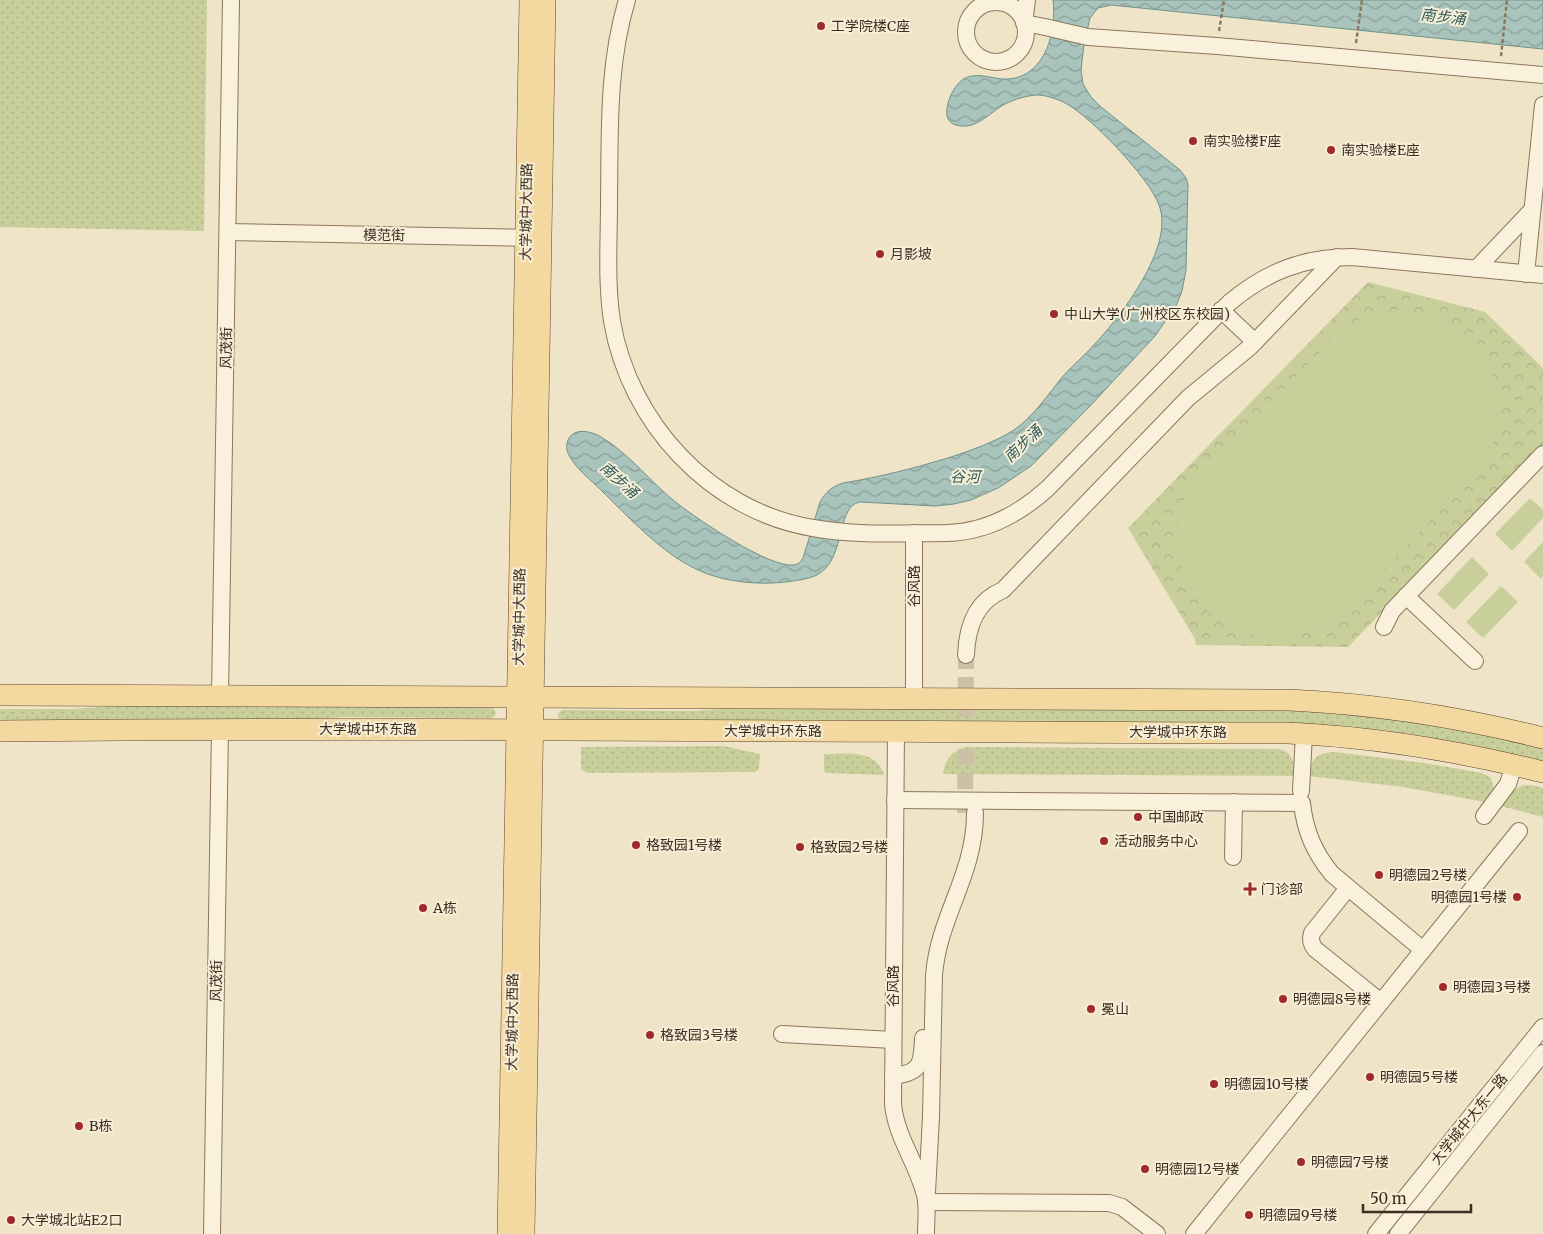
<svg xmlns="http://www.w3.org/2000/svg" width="1543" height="1234" viewBox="0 0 1543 1234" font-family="Merriweather,'Noto Sans SC',serif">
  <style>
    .grass { fill: url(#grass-dots) }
    .park { fill: url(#park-crowns) }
    .garden { fill: #c9cf9b }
    .water { fill: url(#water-waves); stroke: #6f938a }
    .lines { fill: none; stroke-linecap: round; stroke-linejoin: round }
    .minor-tunnel { stroke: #ccc0a6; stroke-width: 16; stroke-dasharray: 16 8; stroke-linecap: butt }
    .minor-casing { stroke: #8d765c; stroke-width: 18 }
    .major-casing { stroke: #5b4430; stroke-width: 22 }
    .path { stroke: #8d765c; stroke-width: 2.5; stroke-dasharray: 4 2.5; stroke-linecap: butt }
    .minor { stroke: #faf1dc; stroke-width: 16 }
    .major { stroke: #f3d9a0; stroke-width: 21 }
    .poi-dot { fill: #9e2a2b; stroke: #f7eed8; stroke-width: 2 }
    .labels { text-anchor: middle; stroke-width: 4; stroke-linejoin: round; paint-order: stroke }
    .poi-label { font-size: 14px; fill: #3d2e20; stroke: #f7eed8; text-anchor: start }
    .street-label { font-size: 14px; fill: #3d2e20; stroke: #f7eed8 }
    .water-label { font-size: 15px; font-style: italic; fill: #2f5d5a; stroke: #f7eed8 }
  </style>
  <defs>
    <pattern id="grass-dots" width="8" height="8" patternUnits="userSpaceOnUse" patternTransform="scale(1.25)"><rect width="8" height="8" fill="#c9cf9b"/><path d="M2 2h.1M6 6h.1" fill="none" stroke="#aeb285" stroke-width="1.8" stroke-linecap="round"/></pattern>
    <pattern id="park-crowns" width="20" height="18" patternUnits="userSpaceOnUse" patternTransform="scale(1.25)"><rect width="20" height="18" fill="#c9cf9b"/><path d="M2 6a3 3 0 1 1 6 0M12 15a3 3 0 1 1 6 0" fill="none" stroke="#aeb285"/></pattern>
    <pattern id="water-waves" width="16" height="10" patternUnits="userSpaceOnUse" patternTransform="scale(1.25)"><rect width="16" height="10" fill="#a9c4bc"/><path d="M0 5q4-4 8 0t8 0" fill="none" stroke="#8ba098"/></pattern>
  </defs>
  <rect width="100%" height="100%" fill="#f0e4c8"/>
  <g class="grass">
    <path d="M0 0H207L204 231 0 227Z"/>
    <path d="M130 705 490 707 494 709 496 713 494 717 490 718 344 717 286 721 0 720V709H72Z"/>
    <path d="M763 706 1257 709 1352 714 1451 727 1543 747V763L1432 740 560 720 558 717 559 712 563 710 692 711Z"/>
    <path d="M724 746 760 754 759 769 755 772 587 773 581 769V747Z"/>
    <path d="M967 747 1279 749C1293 752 1294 764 1295 776L943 774C945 759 952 750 967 747Z"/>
    <path d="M1335 752 1424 763 1482 773 1491 778 1494 788 1485 802 1403 787 1308 776C1311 759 1318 752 1335 752Z"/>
    <path d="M824 754C845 754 876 748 884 775L826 773 824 771Z"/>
    <path d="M1523 785H1531L1543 788V817L1501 806 1515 790Z"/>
  </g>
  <path class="park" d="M1368 282 1485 312 1543 368V445L1348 647 1196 645 1195 639 1128 528Z"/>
  <g class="garden">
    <path d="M1402 310C1422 312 1442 318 1459 329 1496 355 1508 409 1491 449 1486 461 1478 470 1470 480L1349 606C1259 690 1132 592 1192 484L1338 333C1357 318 1378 312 1402 310Z"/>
    <path d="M1530 498 1543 510V518L1512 551 1495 534Z"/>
    <path d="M1543 542V576L1541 579 1524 562Z"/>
    <path d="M1472 557 1489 574 1454 610 1437 594Z"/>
    <path d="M1501 586 1518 602 1483 638 1466 622Z"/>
  </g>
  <path class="water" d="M1053 0H1543V49L1111 5 1098 8 1090 18 1084 44 1081 70 1083 84 1091 97 1101 107 1180 170 1186 178 1188 184 1186 270 1182 291 1176 306 1155 336 1091 405 1031 466 998 488 971 500 954 504 935 506 860 502C833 507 849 568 809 578 776 586 737 585 705 573 695 569 684 563 675 557 648 538 625 514 602 491 591 480 576 469 569 455 566 450 566 445 568 440 574 427 591 431 601 437 629 453 652 484 678 504 699 520 769 568 794 565 800 564 802 560 804 555L820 502C826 492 831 487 843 483 880 477 915 468 951 457 972 450 995 442 1014 430 1034 416 1049 393 1064 375 1073 365 1084 356 1093 346 1121 316 1175 247 1159 205 1150 179 1092 118 1067 104 1058 99 1046 95 1036 95 1026 96 1015 99 1005 104 990 112 976 131 956 125 951 124 948 120 947 116 945 101 957 77 972 76 984 74 996 80 1009 79 1046 76 1057 30 1053 0Z"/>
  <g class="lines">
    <path class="minor-tunnel" d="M965 813 966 655"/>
    <defs>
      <g id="minor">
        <path d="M627 0C607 66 610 134 609 202 609 241 606 282 612 321 629 422 710 511 813 528 857 536 903 533 947 533 986 532 1019 514 1047 489L1229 303C1266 272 1303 257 1352 257L1543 275"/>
        <path d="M1027 0 1024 23 1045 27 1088 37 1217 46 1543 75"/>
        <circle cx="996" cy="32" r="30"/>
        <path d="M228 232 538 238"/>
        <path d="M1476 269 1532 210"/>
        <path d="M1526 274 1543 105"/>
        <path d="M1221 310 1255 342"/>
        <path d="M1406 596 1475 661"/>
        <path d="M1384 627 1392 611 1543 454"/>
        <path d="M966 655C967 627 976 601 1003 590L1188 398 1250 347 1337 257"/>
        <path d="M220 696 231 0"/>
        <path d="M914 698V533"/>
        <path d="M896 731 893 1104C896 1137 917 1163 925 1195 928 1207 926 1221 926 1234"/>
        <path d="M1301 791 1304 734"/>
        <path d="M895 800 1302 803C1305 831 1314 852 1332 874L1423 950"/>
        <path d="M1484 816 1508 784 1514 765"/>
        <path d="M1233 857 1234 802"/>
        <path d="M1348 888 1312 933C1310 939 1311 944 1315 949L1381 1002"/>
        <path d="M782 1034 893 1040"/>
        <path d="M893 1076C921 1073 922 1064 923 1038"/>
        <path d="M927 1192 931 1117 934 976C938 917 975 875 975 813"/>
        <path d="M926 1202 1109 1203 1122 1207 1157 1234"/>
        <path d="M212 1234 220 728"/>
        <path d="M1194 1234 1519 831"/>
        <path d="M1376 1234 1543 1027"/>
        <path d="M1398 1234 1543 1053"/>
      </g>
      <g id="major">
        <path d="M0 695 1289 700C1375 704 1460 717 1543 738"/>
        <path d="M0 731C429 727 859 732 1288 733 1375 737 1459 751 1543 772"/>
        <path d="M508 1234 530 0"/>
        <path d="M524 1234 545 0"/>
      </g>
    </defs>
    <use href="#minor" class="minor-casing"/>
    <use href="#major" class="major-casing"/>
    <g class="path">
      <path d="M1219 31 1224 0"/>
      <path d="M1356 43 1362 0"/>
      <path d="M1501 56 1507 0"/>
    </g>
    <use href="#minor" class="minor"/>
    <use href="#major" class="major"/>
  </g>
  <g class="poi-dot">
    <circle cx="821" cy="26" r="5"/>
    <circle cx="1193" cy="141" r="5"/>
    <circle cx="1331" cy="150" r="5"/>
    <circle cx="880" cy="254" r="5"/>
    <circle cx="1054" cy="314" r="5"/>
    <circle cx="1138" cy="817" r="5"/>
    <circle cx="1104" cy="841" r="5"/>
    <circle cx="636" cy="845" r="5"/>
    <circle cx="800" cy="847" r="5"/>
    <circle cx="1379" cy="875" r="5"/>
    <path d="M1247.5 881.5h5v5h5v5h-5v5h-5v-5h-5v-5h5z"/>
    <circle cx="1517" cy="897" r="5"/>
    <circle cx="423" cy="908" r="5"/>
    <circle cx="1443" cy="987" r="5"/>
    <circle cx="1283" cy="999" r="5"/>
    <circle cx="1091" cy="1009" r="5"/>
    <circle cx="650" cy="1035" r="5"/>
    <circle cx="1370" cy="1077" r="5"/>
    <circle cx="1214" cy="1084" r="5"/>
    <circle cx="79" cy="1126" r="5"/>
    <circle cx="1301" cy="1162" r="5"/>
    <circle cx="1145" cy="1169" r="5"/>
    <circle cx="1249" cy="1215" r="5"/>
    <circle cx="11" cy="1220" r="5"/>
  </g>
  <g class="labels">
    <g class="poi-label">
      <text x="831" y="31">工学院楼C座</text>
      <text x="1203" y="146">南实验楼F座</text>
      <text x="1341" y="155">南实验楼E座</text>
      <text x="890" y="259">月影坡</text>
      <text x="1064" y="319">中山大学(广州校区东校园)</text>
      <text x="1148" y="822">中国邮政</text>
      <text x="1114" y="846">活动服务中心</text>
      <text x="646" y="850">格致园1号楼</text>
      <text x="810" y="852">格致园2号楼</text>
      <text x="1389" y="880">明德园2号楼</text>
      <text x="1261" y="894">门诊部</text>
      <text x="1507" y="902" text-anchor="end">明德园1号楼</text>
      <text x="433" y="913">A栋</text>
      <text x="1453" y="992">明德园3号楼</text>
      <text x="1293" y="1004">明德园8号楼</text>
      <text x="1101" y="1014">冕山</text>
      <text x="660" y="1040">格致园3号楼</text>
      <text x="1380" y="1082">明德园5号楼</text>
      <text x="1224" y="1089">明德园10号楼</text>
      <text x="89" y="1131">B栋</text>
      <text x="1311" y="1167">明德园7号楼</text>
      <text x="1155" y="1174">明德园12号楼</text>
      <text x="1259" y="1220">明德园9号楼</text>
      <text x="21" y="1225">大学城北站E2口</text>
    </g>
    <g class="street-label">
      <text transform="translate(526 212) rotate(-89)" y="5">大学城中大西路</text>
      <text transform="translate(384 235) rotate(1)" y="5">模范街</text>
      <text transform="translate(226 348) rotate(-89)" y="5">风茂街</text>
      <text transform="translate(914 586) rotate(-90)" y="5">谷风路</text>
      <text transform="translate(519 617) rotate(-89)" y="5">大学城中大西路</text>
      <text x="368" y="734">大学城中环东路</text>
      <text x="773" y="736">大学城中环东路</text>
      <text x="1178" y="737">大学城中环东路</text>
      <text transform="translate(216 981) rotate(-89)" y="5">风茂街</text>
      <text transform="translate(893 986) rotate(-90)" y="5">谷风路</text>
      <text transform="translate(512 1022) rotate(-89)" y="5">大学城中大西路</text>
      <text transform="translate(1469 1119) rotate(-51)" y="5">大学城中大东一路</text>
    </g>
    <g class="water-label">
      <text transform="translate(1443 17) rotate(6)" y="5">南步涌</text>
      <text transform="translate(1023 444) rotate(-43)" y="5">南步涌</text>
      <text x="965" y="482">谷河</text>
      <text transform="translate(619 480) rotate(42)" y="5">南步涌</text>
    </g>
  </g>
  <path d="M1363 1204v8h108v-8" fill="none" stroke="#3d2e20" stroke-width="2.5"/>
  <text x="1370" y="1204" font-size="15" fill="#3d2e20" stroke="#f7eed8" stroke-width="4" paint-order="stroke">50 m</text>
</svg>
